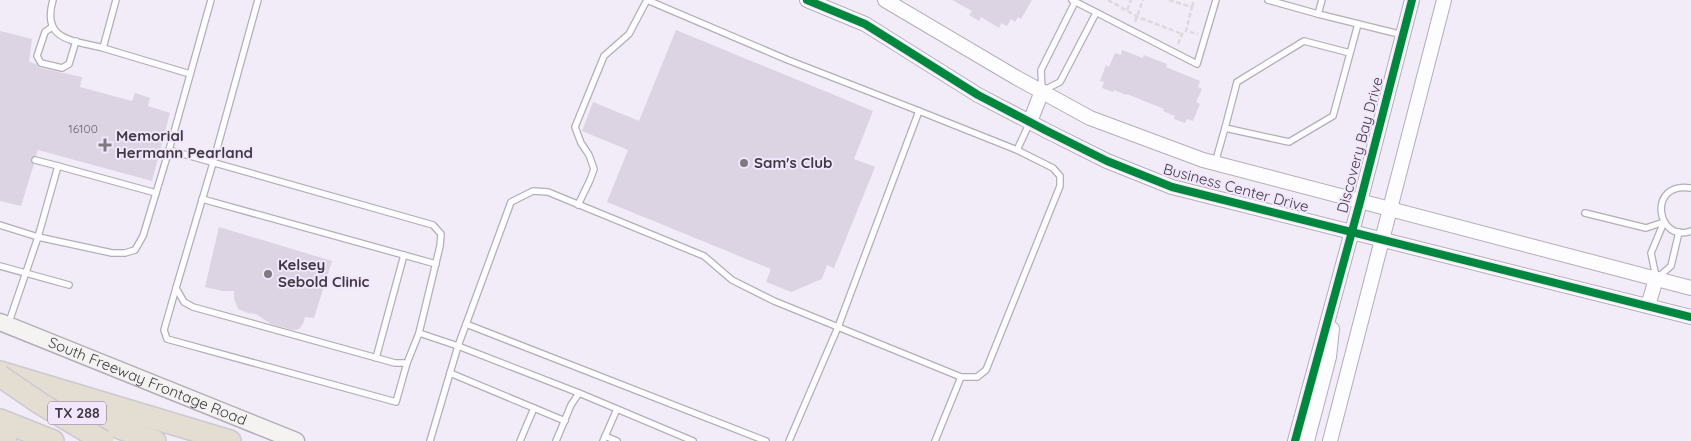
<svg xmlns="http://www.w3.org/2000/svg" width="1691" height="441" viewBox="0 0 1691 441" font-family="Quicksand,sans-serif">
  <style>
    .building { fill: #dcd3e3 }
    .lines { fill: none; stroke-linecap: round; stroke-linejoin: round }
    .service-casing { stroke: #b4aeb8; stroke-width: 8 }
    .tertiary-casing { stroke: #b4aeb8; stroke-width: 16 }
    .secondary-casing { stroke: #b4aeb8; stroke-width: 19 }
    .motorway-casing { stroke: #ccc9d0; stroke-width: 24 }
    .path { stroke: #dcdade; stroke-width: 2.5; stroke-dasharray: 5 2.5; stroke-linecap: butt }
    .service { stroke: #fdfcfe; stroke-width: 5.5 }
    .tertiary { stroke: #fdfcfe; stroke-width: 14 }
    .secondary { stroke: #f5f3f1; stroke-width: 16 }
    .motorway { stroke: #e3ddd2; stroke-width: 21 }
    .motorway-bridge-casing { stroke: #ccc9d0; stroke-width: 24; stroke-linecap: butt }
    .motorway-bridge { stroke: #e3ddd2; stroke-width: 21 }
    .cycleway-casing { stroke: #f2e6fd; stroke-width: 11 }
    .cycleway { stroke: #00873e; stroke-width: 8 }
    .poi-dot { fill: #7e7982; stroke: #f2e6fd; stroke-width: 2 }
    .labels { text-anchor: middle; stroke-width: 4; stroke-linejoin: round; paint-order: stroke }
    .number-label { font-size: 12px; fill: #69646e }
    .shield { fill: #f2e6fd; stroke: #756e7b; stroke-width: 1 }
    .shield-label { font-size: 14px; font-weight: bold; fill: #3f3b43 }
    .poi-label { font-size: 15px; font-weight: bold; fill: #3f3b43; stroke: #f2e6fd; text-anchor: start }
    .street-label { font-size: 15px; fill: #3f3b43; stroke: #f2e6fd }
  </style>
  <rect width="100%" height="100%" fill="#f2ebf8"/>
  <g class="building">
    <path d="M952 0H1032L1021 19 1018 17 1015 22 1011 19 1007 26 1001 23 999 28 981 17 979 21 969 15 972 11Z"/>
    <path d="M676 30 873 111 854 159 875 167 834 268 827 265 822 279 791 292 766 282 771 269 607 202 628 150 582 131 593 102 639 121Z"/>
    <path d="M0 31 32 39 29 62 36 64 40 68 82 77 80 87 132 101 135 93 150 98 148 106 170 113 152 181 38 150 36 156 31 158V162L34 164 21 206 0 201Z"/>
    <path d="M1122 50 1143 58 1144 55 1167 64 1166 67 1200 81 1198 87 1202 89 1196 102 1200 104 1193 121 1187 119 1185 123 1174 119 1175 116 1163 111 1164 109 1127 94 1126 95 1114 90 1113 92 1102 88 1104 82 1100 81 1106 65 1109 67 1115 53 1121 55Z"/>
    <path d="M219 227 332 261 314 318 305 317 303 324 299 329 293 330 271 324 256 314 248 313 238 309 234 299V291H223L205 287Z"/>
  </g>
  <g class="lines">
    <defs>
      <g id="service">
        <path d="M53 0C41 41 73 40 103 48L116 0"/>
        <path d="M258 0 213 163 176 288 184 302 193 307 395 363H407L419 333 458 346 430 441"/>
        <path d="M647 0 788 60 919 111"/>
        <path d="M1072 0 1197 64 1216 0"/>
        <path d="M1268 0 1318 14"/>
        <path d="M1322 0 1318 14 1403 35"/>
        <path d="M1075 2 1041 70 1042 91 1060 82 1096 13"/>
        <path d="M52 27 45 32 37 56 41 63 62 68 69 64 76 41"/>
        <path d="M103 48 190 74"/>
        <path d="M1350 53 1304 41 1237 82 1225 128 1289 142 1333 116 1358 24"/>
        <path d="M169 150 211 0"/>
        <path d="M35 160 58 166"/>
        <path d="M1215 163 1225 128"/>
        <path d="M1691 188C1646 181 1657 244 1691 231"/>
        <path d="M202 199 436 264"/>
        <path d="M578 205 590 180 594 169 589 155 581 143 575 127 604 56 629 34 647 0"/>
        <path d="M1585 213 1646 228 1664 222"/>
        <path d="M0 225 38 237 58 166 156 193"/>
        <path d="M0 266 69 285"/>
        <path d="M1656 277 1651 253 1664 222"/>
        <path d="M1657 278 1671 266 1679 232"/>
        <path d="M176 288 164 330 167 339 396 402 407 363"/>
        <path d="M466 324 766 441"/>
        <path d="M8 325 38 237 112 253H125L135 250 143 236 169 150 433 225 441 234 440 246 419 333"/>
        <path d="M376 358 404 255"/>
        <path d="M450 373 565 421"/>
        <path d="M579 393 458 346 511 202 533 191 548 192 704 256 732 280 774 301 961 377"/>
        <path d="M605 436 617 441"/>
        <path d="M520 441 534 408"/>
        <path d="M556 441 571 405 579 393 693 441"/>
        <path d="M603 441 617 409"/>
        <path d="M789 441 838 327 919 111 1017 150"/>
        <path d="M935 441 961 377H977L986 370 1060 186V176L1053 168 1017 150 1030 122"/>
      </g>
      <g id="tertiary">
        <path d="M807 0 865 24 978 95 1047 131 1107 161 1172 187 1691 317"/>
        <path d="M885 0 1017 78 1090 118 1203 160 1691 288"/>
        <path d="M1030 122 1042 91"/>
        <path d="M1648 306 1656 279"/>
        <path d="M1295 441 1360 202 1412 0"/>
        <path d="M1307 441 1329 357 1332 329"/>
        <path d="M1330 441 1444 0"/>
      </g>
      <g id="secondary">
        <path id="s1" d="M0 322 296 441"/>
      </g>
      <g id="motorway">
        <path d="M0 372 230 441"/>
        <path d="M52 403 155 441"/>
        <path d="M0 420 53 441"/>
        <path d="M0 439 6 441"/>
      </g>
    </defs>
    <use href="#service" class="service-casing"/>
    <use href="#tertiary" class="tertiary-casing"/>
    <use href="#secondary" class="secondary-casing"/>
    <use href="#motorway" class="motorway-casing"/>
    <g class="path">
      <path d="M1108 0 1138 17 1182 34"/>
      <path d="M1169 0 1192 7 1186 31 1198 34"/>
      <path d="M1192 7 1194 0"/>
      <path d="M1127 10 1131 0"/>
      <path d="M1135 22 1143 0"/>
      <path d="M1178 44 1182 34 1186 31"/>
    </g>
    <use href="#service" class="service"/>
    <use href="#tertiary" class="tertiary"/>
    <use href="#secondary" class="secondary"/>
    <use href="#motorway" class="motorway"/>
    <defs>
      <path id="motorway-bridge" d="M0 376 41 404 103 441"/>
    </defs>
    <use href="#motorway-bridge" class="motorway-bridge-casing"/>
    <use href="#motorway-bridge" class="motorway-bridge"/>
    <defs>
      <g id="cycleway">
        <path d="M807 0 865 24 978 95 1047 131 1107 161 1172 187 1691 317"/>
        <path d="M1295 441 1360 202 1412 0"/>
      </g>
    </defs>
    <use href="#cycleway" class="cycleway-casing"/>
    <use href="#cycleway" class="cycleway"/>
  </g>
  <g class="poi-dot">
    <path d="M102.5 137.5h5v5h5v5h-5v5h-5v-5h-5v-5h5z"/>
    <circle cx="744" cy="163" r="5"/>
    <circle cx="268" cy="274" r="5"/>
  </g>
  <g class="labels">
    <g class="number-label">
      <text x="83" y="133">16100</text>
    </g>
    <rect class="shield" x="48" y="401.5" width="58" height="23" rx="4"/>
    <g class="shield-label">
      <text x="77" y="418">TX 288</text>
    </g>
    <g class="poi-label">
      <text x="116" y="141">Memorial<tspan x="116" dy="17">Hermann Pearland</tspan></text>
      <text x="754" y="168">Sam's Club</text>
      <text x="278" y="270">Kelsey<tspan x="278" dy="17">Sebold Clinic</tspan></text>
    </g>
    <g class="street-label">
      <text transform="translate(1360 145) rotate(-75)" y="5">Discovery Bay Drive</text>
      <text transform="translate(1236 188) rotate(15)" y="5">Business Center Drive</text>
      <text dy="5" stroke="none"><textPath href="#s1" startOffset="159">South Freeway Frontage Road</textPath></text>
    </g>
  </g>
</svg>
